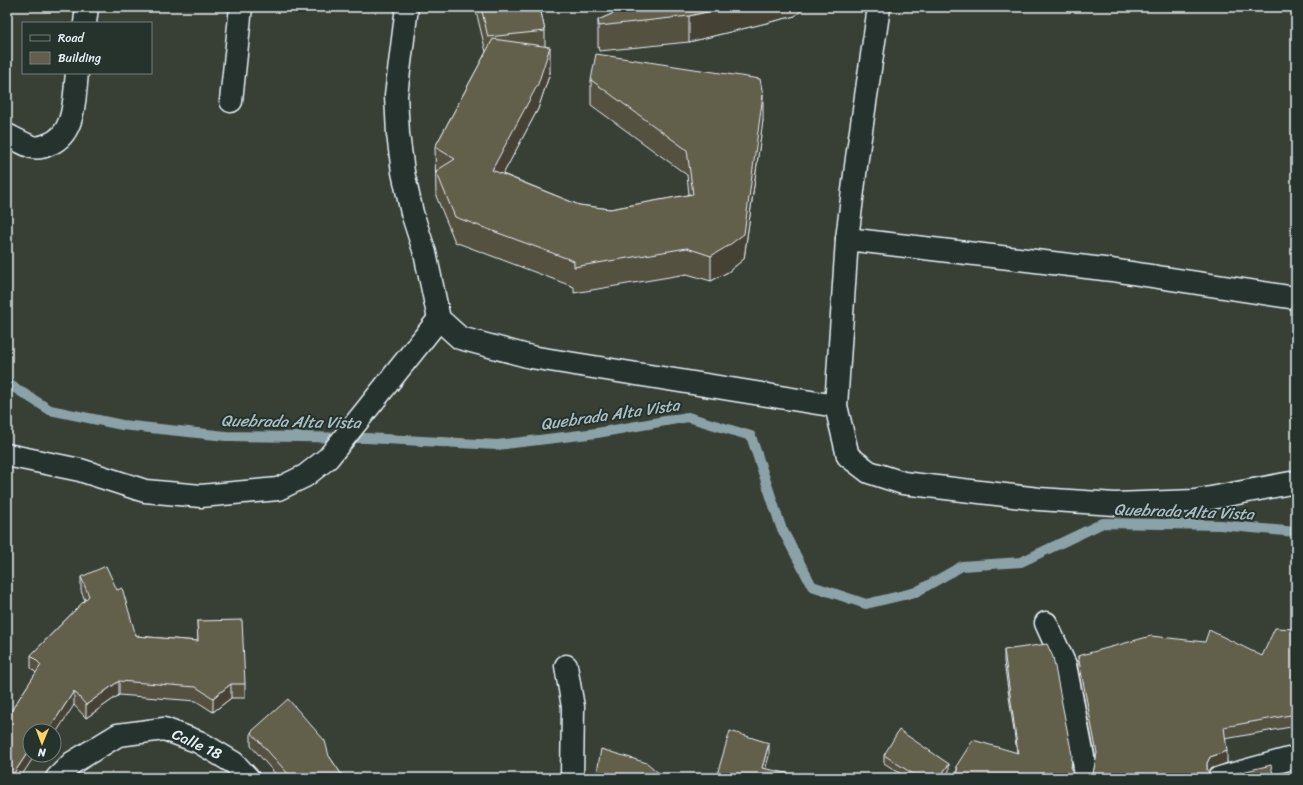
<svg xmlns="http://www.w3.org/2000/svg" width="1303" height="785" viewBox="0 0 1303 785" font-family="Sriracha,sans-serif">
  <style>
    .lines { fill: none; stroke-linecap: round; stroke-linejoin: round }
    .stream { stroke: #8ca2a9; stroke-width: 10 }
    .minor-casing { stroke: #e8f1f8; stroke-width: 25 }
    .minor { stroke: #26332d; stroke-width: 22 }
    .wall { fill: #545140; stroke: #e8f1f8 }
    .shaded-wall { fill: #454234; stroke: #e8f1f8 }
    .building { fill: #625e4b; stroke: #e8f1f8 }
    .labels { text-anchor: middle; stroke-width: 4; stroke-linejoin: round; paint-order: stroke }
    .street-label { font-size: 15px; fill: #e8f1f8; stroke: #26332d }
    .water-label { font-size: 16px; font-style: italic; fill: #aabdc4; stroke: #26332d }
  </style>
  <rect width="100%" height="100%" fill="#384036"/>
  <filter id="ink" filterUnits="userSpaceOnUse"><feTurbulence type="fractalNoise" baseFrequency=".025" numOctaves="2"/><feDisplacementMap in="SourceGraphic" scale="8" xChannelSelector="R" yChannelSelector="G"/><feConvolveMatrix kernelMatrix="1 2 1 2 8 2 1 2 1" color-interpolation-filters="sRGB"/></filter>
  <g filter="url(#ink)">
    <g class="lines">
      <path class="stream" d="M7 383 50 410 122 425 226 436 366 438 497 445 597 433 688 417 751 436 781 527 812 586 866 604 916 592 962 566 1021 562 1103 523 1220 525 1296 532"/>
      <defs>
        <g id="minor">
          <path d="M407 7 396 95 398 134 403 172 412 213 425 253 439 319 460 338 531 357 836 406"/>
          <path d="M879 7 857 158 847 239 836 406 848 456 869 472 903 483 1039 499 1115 504 1195 501 1296 482"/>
          <path d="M85 23 87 7"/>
          <path d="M231 101 241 7"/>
          <path d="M7 135C15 139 24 144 32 147 37 148 43 147 47 145 76 136 74 98 77 73"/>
          <path d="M847 239 1112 270 1296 298"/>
          <path d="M7 455 80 470 145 491 201 496 278 489 305 476 328 458 439 319"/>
          <path d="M1046 623 1065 665 1085 767 1083 778"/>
          <path d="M566 666 573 707 572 778"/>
          <path d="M57 778 72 763 118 735 164 729 199 742 234 763 248 778"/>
          <path d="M1219 778 1296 757"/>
        </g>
      </defs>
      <use href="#minor" class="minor-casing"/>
      <use href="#minor" class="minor"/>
    </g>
    <g class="wall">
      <path d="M475 7H540L545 31V47L550 73 538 109 503 174 579 205 610 209 689 195 687 175 591 105V80L763 120 744 259 728 272 711 281 687 274 574 293V287L455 242 436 196 435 147 486 52Z"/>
      <path d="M628 7 795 16 689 42 599 51 598 46V20Z"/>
      <path d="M81 577 136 636 198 641 197 621 245 684V698H231L213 712 196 701 119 695 86 718 74 705 30 731 20 778H7V709L11 711 36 673 31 668V655L85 600 81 591Z"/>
      <path d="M1296 629V726L1225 739 1227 763 1210 769 1088 778 1093 774 1096 759 1078 668V656H1262Z"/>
      <path d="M1004 650 1072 767V771L1075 775 1080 778H957V765L1017 752 1004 662Z"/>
      <path d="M251 732 329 756 344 778H279L251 746Z"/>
      <path d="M884 755 949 771 944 778H907L884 763Z"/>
    </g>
    <g class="shaded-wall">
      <path d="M728 7H805L795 16 689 42V16Z"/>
      <path d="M550 47V73L538 109 492 195V170Z"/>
      <path d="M763 95V120L744 259 728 272 711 281V256Z"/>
      <path d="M10 397V409L7 422V410Z"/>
      <path d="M8 571V586L7 588V574Z"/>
      <path d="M119 681V695L86 718V705Z"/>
      <path d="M231 684V698L213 712V698Z"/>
      <path d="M74 691V705L54 736V731H48Z"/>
      <path d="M769 743V756L763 778 762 768Z"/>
      <path d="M30 749V755H35L20 778H12V776Z"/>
      <path d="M1227 751V763L1210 769 1207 775V763L1210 757Z"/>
      <path d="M949 764V771L944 778H939Z"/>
    </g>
    <g class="building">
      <path d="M481 7H540L545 31 488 37Z"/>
      <path d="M628 7H728L689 16 599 26 598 20Z"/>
      <path d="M493 39 550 47 538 84 492 170 579 205 610 209 693 194 687 150 591 80 596 54 760 79 763 95 744 234 728 246 711 256 687 248 574 267V261L455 217 436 171 455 159 435 147Z"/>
      <path d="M7 396 10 397 7 410Z"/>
      <path d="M106 566 117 590 122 588 136 636 198 641 197 621 242 620 245 684H231L213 698 196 687 119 681 86 705 74 691 48 731H30V749L12 776 7 773V709L11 711 41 665 31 655 89 596 81 577Z"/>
      <path d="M1275 628 1296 629V714L1224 727 1227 751 1210 757 1207 763V770L1210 775 1216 778H1084H1088L1093 774 1097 753 1078 656 1151 636 1205 642 1209 630 1262 656Z"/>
      <path d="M1047 644 1053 657 1072 755 1071 770 1075 775 1080 778H958L957 765 973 740 1018 753 1004 650Z"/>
      <path d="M288 699 325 741 329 756 344 778H288L290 776 251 732Z"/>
      <path d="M899 730 949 764 939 778H919L884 755Z"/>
      <path d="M730 731 769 743 762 768 811 778H716Z"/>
      <path d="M601 749 647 763 661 775 662 778H596Z"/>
      <path d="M1271 765 1274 778H1217Z"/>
      <path d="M1296 775V778H1277Z"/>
    </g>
  </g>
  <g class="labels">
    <g class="street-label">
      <text transform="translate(197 744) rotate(25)" y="5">Calle 18</text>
    </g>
    <g class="water-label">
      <text transform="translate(610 414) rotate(-8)" y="6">Quebrada Alta Vista</text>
      <text transform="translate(291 421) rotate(1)" y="6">Quebrada Alta Vista</text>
      <text transform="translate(1184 511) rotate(2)" y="6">Quebrada Alta Vista</text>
    </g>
  </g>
  <rect width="1303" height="785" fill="none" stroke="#26332d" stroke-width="24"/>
  <rect x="12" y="12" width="1279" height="761" fill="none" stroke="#e8f1f8" stroke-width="1.5" filter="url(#ink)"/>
  <rect x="22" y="22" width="130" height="52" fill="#26332d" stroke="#747f7e"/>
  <rect x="30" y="35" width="20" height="6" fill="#26332d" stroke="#747f7e"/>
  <text x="58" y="42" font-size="12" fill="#e8f1f8">Road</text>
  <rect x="30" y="52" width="20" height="12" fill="#625e4b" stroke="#747f7e"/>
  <text x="58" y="62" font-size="12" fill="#e8f1f8">Building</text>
  <g transform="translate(42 743) rotate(181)"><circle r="19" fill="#26332d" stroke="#747f7e"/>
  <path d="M0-3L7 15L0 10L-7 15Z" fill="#ffd166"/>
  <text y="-6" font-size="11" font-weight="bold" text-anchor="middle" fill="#e8f1f8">N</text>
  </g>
</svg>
